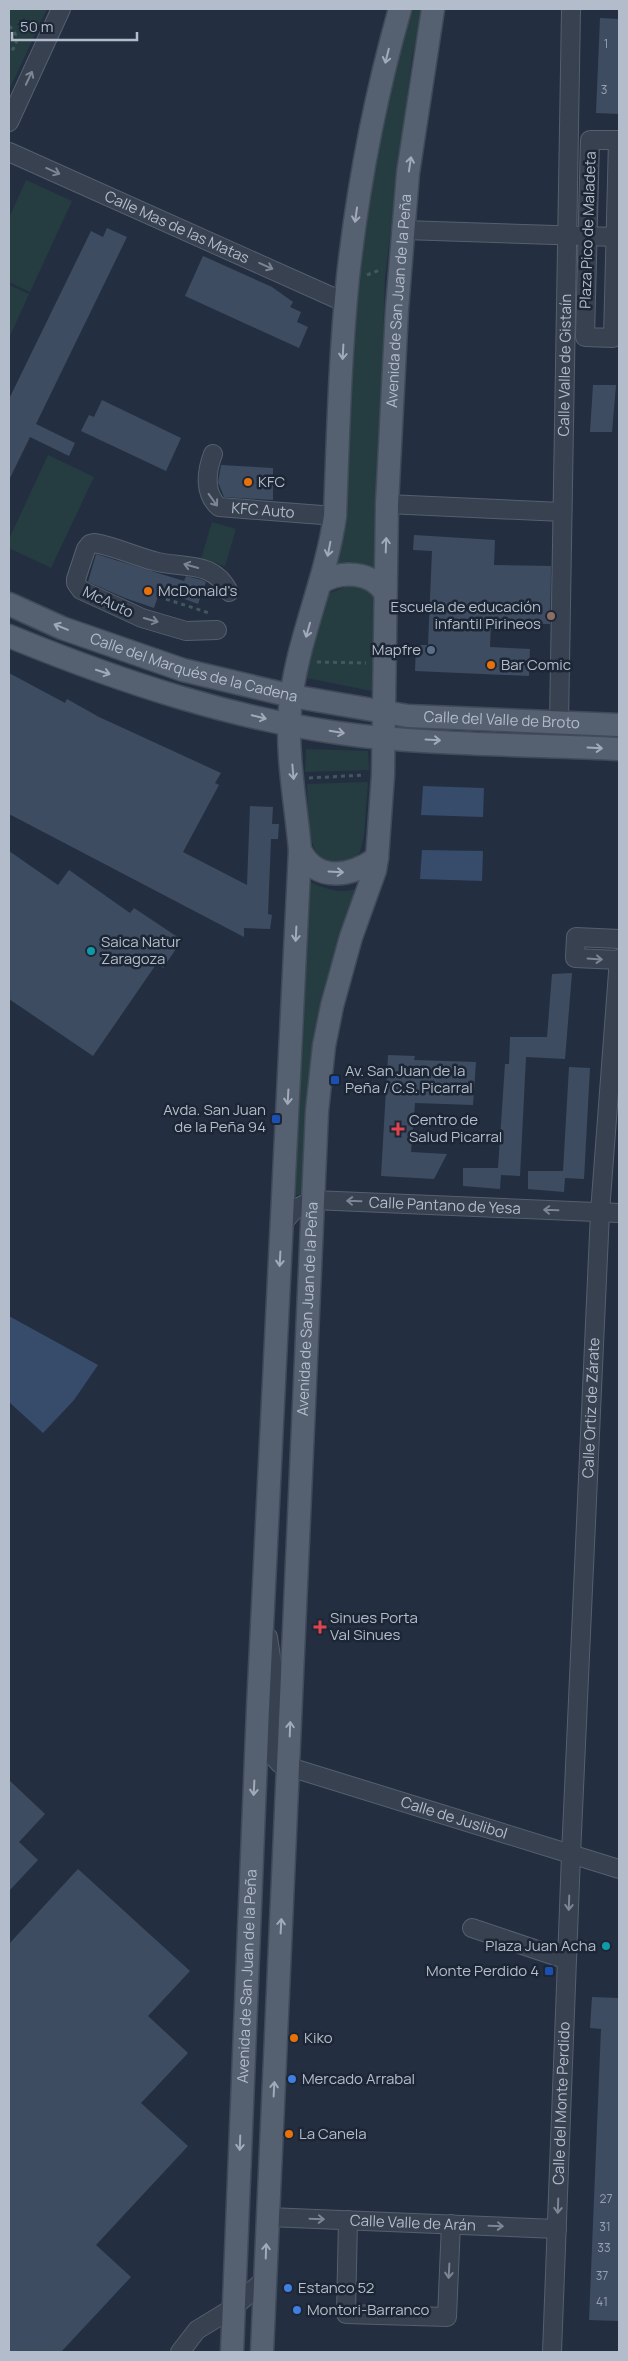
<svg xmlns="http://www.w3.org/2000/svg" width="628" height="2361" viewBox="0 0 628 2361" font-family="Manrope,sans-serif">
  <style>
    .green { fill: #253d41 }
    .water { fill: #374b6b }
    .building { fill: #3e4c61 }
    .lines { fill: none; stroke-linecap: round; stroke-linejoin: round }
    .minor-casing { stroke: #555f6e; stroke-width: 20 }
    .major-casing { stroke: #404a59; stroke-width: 25 }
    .path { stroke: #40595b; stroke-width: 3; stroke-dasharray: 4 4; stroke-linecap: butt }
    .minor { stroke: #374150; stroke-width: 18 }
    .major { stroke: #556070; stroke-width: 22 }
    .oneway { stroke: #a0aab9 }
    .oneway2 { stroke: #7b8594 }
    .food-dot { fill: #e8710a; stroke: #1c2635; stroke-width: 2 }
    .education-dot { fill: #8d6e63; stroke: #1c2635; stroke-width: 2 }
    .service-dot { fill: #5c6f8a; stroke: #1c2635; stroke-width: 2 }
    .culture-dot { fill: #0f9aa8; stroke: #1c2635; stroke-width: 2 }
    .transit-dot { fill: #1a4fb4; stroke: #1c2635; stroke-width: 2 }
    .health-dot { fill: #e0444e; stroke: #1c2635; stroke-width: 2 }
    .shop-dot { fill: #3f7fe0; stroke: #1c2635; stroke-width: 2 }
    .labels { text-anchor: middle; stroke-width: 5; stroke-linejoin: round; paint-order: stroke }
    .number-label { font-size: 12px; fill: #96a0b0 }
    .street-label { font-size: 15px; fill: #b3bccb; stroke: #1c2635 }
    .poi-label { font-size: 15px; fill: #b3bccb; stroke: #1c2635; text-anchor: start }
  </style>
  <rect width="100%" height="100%" fill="#232f41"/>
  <g class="green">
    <path d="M9 9H47L9 90Z"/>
    <path d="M410 9H423L412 57 385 277 380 449V575L333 570 346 479 358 285 387 88Z"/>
    <path d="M26 180 72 201 30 292 9 282V218Z"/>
    <path d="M9 285 29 294 9 338Z"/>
    <path d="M48 455 94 477 51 568 9 548V539Z"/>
    <path d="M212 522 236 529 225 566 201 559Z"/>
    <path d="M348 586 364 589 378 600 377 692 306 678 327 594Z"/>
    <path d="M306 749 368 751 369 770 305 772Z"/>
    <path d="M368 782 364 836 360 852C354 860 346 862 336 863 303 863 309 807 307 784Z"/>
    <path d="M304 879C321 887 337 895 356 889L338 952 304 1193 287 1198Z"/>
  </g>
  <g class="water">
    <path d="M423 786 484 788 483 817 421 815Z"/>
    <path d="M422 850 483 851 482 881 420 879Z"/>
    <path d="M9 1316 98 1365 74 1400 43 1433 9 1402Z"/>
  </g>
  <g class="building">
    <path d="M600 18 619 19V114L596 113Z"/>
    <path d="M107 228 127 237 36 424 75 443 69 456 30 437 9 480V399L91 231 103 237Z"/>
    <path d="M203 256 272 287 293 302 290 307 301 312 297 322 308 327 299 348 185 296Z"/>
    <path d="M593 385H616L612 432H590Z"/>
    <path d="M102 400 181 438 166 471 81 431 89 415 94 417Z"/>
    <path d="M221 465 273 468V500L224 497 218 482Z"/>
    <path d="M414 535 495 540 494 565 551 566 550 624 491 623 490 647 530 649 529 676 415 671 416 645H428L432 551 413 550Z"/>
    <path d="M96 554 184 581 186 576 202 580 206 582 198 604 160 590 154 608 125 598 88 582Z"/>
    <path d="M9 673 65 703 67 699 99 717 221 773 215 783 219 785 183 852 247 885 250 806 273 807 272 824H279L278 839H271L268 914 272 915 270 929 244 928V937L9 814Z"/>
    <path d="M9 851 58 885 69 870 130 913 134 908 182 940 163 968 157 963 93 1056 9 999Z"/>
    <path d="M572 973 565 1059 526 1057 520 1176 501 1175 500 1189 463 1186V1168H498L505 1064H509L510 1037H547L552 974Z"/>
    <path d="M388 1055 415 1056 414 1060 476 1062 473 1105 415 1103 411 1152 447 1154 434 1179 381 1176Z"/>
    <path d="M569 1067 590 1068 584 1179 565 1178 564 1192 528 1189V1171H563Z"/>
    <path d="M9 1780 45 1814 19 1842 38 1860 9 1891Z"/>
    <path d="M78 1869 190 1971 148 2016 188 2053 141 2103 188 2146 96 2245 131 2277 61 2352H9V1944Z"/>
    <path d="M592 1997 619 1998V2321L589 2320 601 2029 590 2028Z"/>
  </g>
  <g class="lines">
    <defs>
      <g id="minor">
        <path d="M9 122 61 9"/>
        <path d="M590 140H618L613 338 585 337Z"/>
        <path id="s1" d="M9 152 346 303"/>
        <path d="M404 230 616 237"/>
        <path id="s2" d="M213 454C206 472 204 494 219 507L335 516"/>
        <path d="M387 504 562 512"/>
        <path d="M217 630 186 631 142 618 81 590 76 583V579L86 549 90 544 94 543C114 546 134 556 154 561 181 569 213 559 229 592"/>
        <path id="s3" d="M559 723 571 9"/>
        <path d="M619 960 575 958 576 937 619 939"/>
        <path id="s4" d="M282 1224 295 1209 313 1200 619 1213"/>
        <path id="s5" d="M268 1637 272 1664V1748L274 1757 280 1764 619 1869"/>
        <path d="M472 1928 567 1960"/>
        <path id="s6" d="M268 2217 557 2229"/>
        <path d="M348 2220 346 2314 447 2317 451 2224"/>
        <path d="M180 2352 197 2330 233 2308 265 2279"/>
        <path id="s7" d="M552 2352 571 1855 600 1212 619 959"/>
      </g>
      <g id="major">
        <path d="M320 583C340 570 372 571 385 593"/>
        <path id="s8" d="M9 604 62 628 183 670 292 696 408 716 619 725"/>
        <path d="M9 636C121 682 241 722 362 736 447 745 534 745 619 749"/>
        <path d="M300 850C317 884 352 876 377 858"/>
        <path id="s9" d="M232 2352 258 1708 300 850C296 804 286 755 290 709 295 645 326 581 335 516 338 436 340 356 348 277 358 186 375 97 400 9"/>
        <path id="s10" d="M262 2352C280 1938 297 1524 317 1111L324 1046 332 1006 351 937 375 870 377 858 383 775 387 504 397 309 408 173 433 9"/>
      </g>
    </defs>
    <use href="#minor" class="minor-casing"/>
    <use href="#major" class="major-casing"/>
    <g class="path">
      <path d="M9 26C19 34 19 45 9 53"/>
      <path d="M367 275 382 269"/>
      <path d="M166 599 209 613"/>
      <path d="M317 662 366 663"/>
      <path d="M309 778 365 775"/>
    </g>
    <use href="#minor" class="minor"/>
    <use href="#major" class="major"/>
  </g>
  <defs><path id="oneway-shaft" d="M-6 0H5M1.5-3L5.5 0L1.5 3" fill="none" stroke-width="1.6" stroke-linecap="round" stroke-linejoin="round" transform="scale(1.25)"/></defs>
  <g class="oneway">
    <use href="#oneway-shaft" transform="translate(387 56) rotate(104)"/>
    <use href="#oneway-shaft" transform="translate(410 164) rotate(-82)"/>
    <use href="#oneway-shaft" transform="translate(356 215) rotate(98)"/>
    <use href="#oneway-shaft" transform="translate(343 352) rotate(93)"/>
    <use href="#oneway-shaft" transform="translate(386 545) rotate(-88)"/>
    <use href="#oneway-shaft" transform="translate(329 549) rotate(101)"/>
    <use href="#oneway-shaft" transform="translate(61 627) rotate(-158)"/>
    <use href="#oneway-shaft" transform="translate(308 630) rotate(106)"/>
    <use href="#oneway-shaft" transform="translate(103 672) rotate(18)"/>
    <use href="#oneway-shaft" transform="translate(259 717) rotate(14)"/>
    <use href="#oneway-shaft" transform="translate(337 732) rotate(10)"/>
    <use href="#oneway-shaft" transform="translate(433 740) rotate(3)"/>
    <use href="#oneway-shaft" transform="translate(595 748) rotate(3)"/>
    <use href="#oneway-shaft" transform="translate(293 772) rotate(85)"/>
    <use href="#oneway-shaft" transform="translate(336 872) rotate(3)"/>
    <use href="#oneway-shaft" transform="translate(296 934) rotate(93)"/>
    <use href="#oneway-shaft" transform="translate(288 1097) rotate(93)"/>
    <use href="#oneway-shaft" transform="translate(280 1259) rotate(93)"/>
    <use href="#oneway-shaft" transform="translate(290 1729) rotate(-88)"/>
    <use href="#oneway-shaft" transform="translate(254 1788) rotate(93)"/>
    <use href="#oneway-shaft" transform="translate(281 1926) rotate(-87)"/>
    <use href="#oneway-shaft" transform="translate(274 2089) rotate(-87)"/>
    <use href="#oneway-shaft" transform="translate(240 2143) rotate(92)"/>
    <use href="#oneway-shaft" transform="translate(266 2251) rotate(-88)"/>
  </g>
  <g class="oneway2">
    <use href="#oneway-shaft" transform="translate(29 78) rotate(-65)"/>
    <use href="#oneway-shaft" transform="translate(53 171) rotate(24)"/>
    <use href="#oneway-shaft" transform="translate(266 266) rotate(24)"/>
    <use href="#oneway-shaft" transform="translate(213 500) rotate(54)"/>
    <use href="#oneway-shaft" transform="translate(191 566) rotate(-164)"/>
    <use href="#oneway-shaft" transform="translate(151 620) rotate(16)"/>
    <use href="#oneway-shaft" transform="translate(595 959) rotate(4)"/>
    <use href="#oneway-shaft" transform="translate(354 1201) rotate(-178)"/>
    <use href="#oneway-shaft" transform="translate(551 1210) rotate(-178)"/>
    <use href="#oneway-shaft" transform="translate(569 1903) rotate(92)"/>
    <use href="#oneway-shaft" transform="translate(558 2206) rotate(92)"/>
    <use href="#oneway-shaft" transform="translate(317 2219) rotate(2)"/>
    <use href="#oneway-shaft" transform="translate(496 2226) rotate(2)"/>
    <use href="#oneway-shaft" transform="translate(449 2271) rotate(93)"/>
  </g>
  <g class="food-dot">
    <circle cx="248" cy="482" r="5"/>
    <circle cx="148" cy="591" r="5"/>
    <circle cx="491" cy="665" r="5"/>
    <circle cx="294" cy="2038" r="5"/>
    <circle cx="289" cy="2134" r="5"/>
  </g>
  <circle class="education-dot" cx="551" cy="616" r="5"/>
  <circle class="service-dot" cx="431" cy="650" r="5"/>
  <g class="culture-dot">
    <circle cx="91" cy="951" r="5"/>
    <circle cx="606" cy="1946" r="5"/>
  </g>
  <g class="transit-dot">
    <rect x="330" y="1075" width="10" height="10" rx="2.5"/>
    <rect x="271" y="1114" width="10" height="10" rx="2.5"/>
    <rect x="544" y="1966" width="10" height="10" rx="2.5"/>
  </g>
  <g class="health-dot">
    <path d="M395.5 1121.5h5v5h5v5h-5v5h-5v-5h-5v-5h5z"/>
    <path d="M317.5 1619.5h5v5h5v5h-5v5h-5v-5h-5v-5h5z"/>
  </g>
  <g class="shop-dot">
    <circle cx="292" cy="2079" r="5"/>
    <circle cx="288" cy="2288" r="5"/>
    <circle cx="297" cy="2310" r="5"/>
  </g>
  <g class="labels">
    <g class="number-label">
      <text x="606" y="48">1</text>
      <text x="604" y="94">3</text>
      <text x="606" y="2203">27</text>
      <text x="605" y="2231">31</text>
      <text x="604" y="2252">33</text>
      <text x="602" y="2280">37</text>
      <text x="602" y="2306">41</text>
    </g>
    <g class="street-label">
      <text dy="5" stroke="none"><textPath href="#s1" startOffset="184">Calle Mas de las Matas</textPath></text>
      <text transform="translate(588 230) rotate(-88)" y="5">Plaza Pico de Maladeta</text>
      <text dy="5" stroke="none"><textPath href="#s10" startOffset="2061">Avenida de San Juan de la Peña</textPath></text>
      <text dy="5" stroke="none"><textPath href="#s3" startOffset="358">Calle Valle de Gistaín</textPath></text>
      <text dy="5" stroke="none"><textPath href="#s2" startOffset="101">KFC Auto</textPath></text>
      <text transform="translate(108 602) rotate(25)" y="5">McAuto</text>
      <text dy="5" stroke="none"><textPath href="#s8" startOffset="196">Calle del Marqués de la Cadena</textPath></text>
      <text dy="5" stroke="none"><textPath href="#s8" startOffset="510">Calle del Valle de Broto</textPath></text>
      <text dy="5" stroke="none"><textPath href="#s4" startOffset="172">Calle Pantano de Yesa</textPath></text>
      <text dy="5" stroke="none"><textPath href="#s10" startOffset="1044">Avenida de San Juan de la Peña</textPath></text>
      <text dy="5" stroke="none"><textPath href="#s7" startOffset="945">Calle Ortiz de Zárate</textPath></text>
      <text dy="5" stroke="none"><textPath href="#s5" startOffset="312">Calle de Juslibol</textPath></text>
      <text dy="5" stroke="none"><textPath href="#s9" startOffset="376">Avenida de San Juan de la Peña</textPath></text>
      <text dy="5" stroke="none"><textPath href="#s7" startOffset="249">Calle del Monte Perdido</textPath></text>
      <text dy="5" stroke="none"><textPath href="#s6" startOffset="145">Calle Valle de Arán</textPath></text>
    </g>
    <g class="poi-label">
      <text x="258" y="487">KFC</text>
      <text x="158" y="596">McDonald's</text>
      <text x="541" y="612" text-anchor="end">Escuela de educación<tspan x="541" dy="17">infantil Pirineos</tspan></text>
      <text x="421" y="655" text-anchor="end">Mapfre</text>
      <text x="501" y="670">Bar Comic</text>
      <text x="101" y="947">Saica Natur<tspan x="101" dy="17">Zaragoza</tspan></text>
      <text x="345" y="1076">Av. San Juan de la<tspan x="345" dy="17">Peña / C.S. Picarral</tspan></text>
      <text x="266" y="1115" text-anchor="end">Avda. San Juan<tspan x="266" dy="17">de la Peña 94</tspan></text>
      <text x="409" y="1125">Centro de<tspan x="409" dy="17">Salud Picarral</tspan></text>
      <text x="330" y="1623">Sinues Porta<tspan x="330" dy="17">Val Sinues</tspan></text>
      <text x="596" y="1951" text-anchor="end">Plaza Juan Acha</text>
      <text x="539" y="1976" text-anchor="end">Monte Perdido 4</text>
      <text x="304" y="2043">Kiko</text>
      <text x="302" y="2084">Mercado Arrabal</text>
      <text x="299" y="2139">La Canela</text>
      <text x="298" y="2293">Estanco 52</text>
      <text x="307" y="2315">Montori-Barranco</text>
    </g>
  </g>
  <rect width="628" height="2361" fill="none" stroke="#b3bccb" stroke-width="20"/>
  <path d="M12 32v8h125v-8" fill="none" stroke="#b3bccb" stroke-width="2.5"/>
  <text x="20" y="32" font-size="15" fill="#b3bccb" stroke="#1c2635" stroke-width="4" paint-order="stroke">50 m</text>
</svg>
